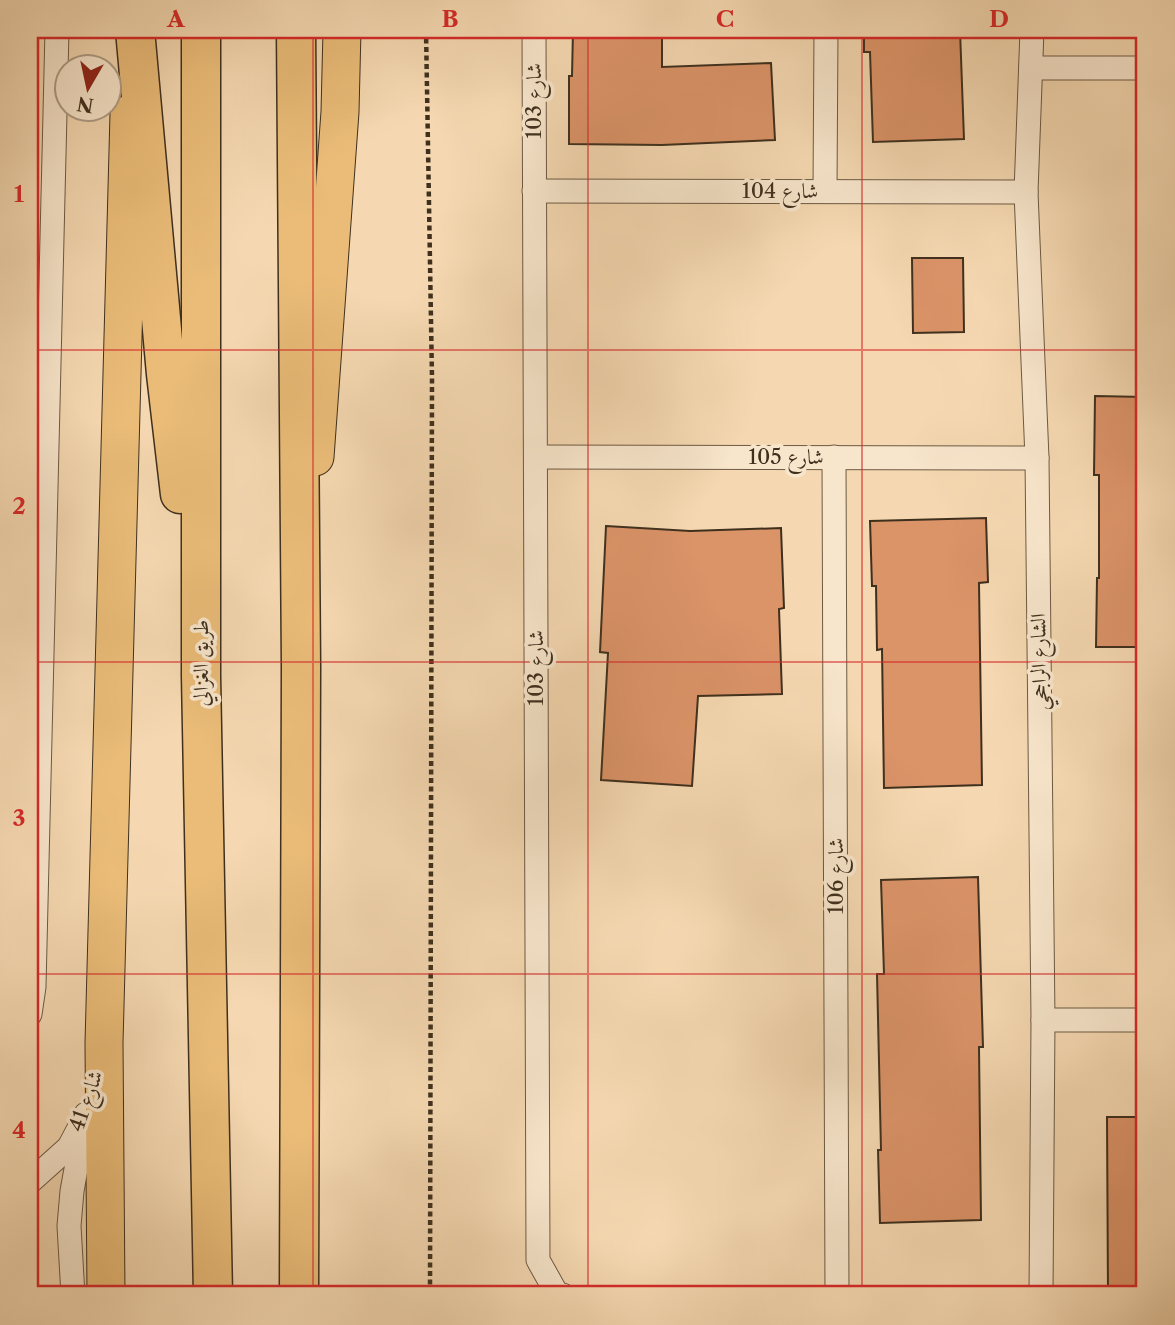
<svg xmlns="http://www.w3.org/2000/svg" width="1175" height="1325" viewBox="0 0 1175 1325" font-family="'Libre Caslon Text',Amiri,serif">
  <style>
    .building { fill: #db9368; stroke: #3f301e; stroke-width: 2 }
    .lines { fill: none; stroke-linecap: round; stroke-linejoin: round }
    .street-casing { stroke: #6c5a43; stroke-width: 25 }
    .primary-casing { stroke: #3f301e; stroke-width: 39 }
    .highway-casing { stroke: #3f301e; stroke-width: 41 }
    .path { stroke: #3f301e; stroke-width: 4.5; stroke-dasharray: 5 3.5; stroke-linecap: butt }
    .street { stroke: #f8e6cc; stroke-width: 23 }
    .primary { stroke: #eabc78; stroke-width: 37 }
    .highway { stroke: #eabc78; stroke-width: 38 }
    .grid { fill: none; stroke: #d62828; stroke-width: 2; stroke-opacity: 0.55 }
    .labels { text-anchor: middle; stroke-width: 7; stroke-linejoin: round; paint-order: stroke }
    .street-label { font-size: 21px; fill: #3f301e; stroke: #f8e6cc }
    .neatline { fill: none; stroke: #d62828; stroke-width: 2.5 }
    .grid-label { font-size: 23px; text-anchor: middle; font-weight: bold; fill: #d62828 }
  </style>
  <rect width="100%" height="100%" fill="#f5d8b1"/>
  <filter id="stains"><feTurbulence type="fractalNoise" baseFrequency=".00286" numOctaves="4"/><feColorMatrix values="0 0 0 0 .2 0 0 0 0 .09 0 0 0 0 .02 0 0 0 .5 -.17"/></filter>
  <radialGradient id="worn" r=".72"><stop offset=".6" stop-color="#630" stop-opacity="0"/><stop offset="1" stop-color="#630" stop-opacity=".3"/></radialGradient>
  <g class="building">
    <path d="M573 30H662V67L771 63 775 140 662 145 569 144V76H572Z"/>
    <path d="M864 30H960L964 139 873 142 870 52H864Z"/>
    <path d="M912 258H963L964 332 913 333Z"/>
    <path d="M1095 396 1145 397V647H1096L1097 578H1099V475H1094Z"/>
    <path d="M986 518 988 582 979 583 982 785 884 788 882 649 877 650 876 586H872L870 521Z"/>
    <path d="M606 526 690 531 781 528 784 608 779 609 782 694 698 696 692 786 601 780 608 653 600 652Z"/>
    <path d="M978 877 983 1047H979L981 1220 880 1223 878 1150H881L877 974H884L881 880Z"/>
    <path d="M1107 1117H1145V1295H1108Z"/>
  </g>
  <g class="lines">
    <defs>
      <g id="street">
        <path d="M534 30 538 1260 557 1294 563 1295"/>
        <path d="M1032 30 1026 192 1037 458 1043 1020 1041 1295"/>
        <path d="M1031 68H1145"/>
        <path d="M534 191 1026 192"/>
        <path d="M825 191 826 30"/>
        <path d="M536 457 1037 458"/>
        <path d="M834 457 837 1295"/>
        <path d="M30 1014 34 987 57 30"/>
        <path d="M1043 1020H1145"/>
        <path d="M30 1182 69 1147 78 1130"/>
        <path d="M73 1295 69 1226 72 1191 86 1114"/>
      </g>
      <g id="primary">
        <path d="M315 457 340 112 342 30"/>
        <path d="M106 1295 104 1043 129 114"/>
      </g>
      <g id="highway">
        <path d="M135 30 166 374 180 494"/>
        <path d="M201 30V676L213 1295"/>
        <path d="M296 30 301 668 299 1295"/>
      </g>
    </defs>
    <use href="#street" class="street-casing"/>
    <use href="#primary" class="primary-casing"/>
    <use href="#highway" class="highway-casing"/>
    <g class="path">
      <path d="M426 30 432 378 430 1295"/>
      <path d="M430 1295 528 1294"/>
    </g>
    <use href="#street" class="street"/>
    <use href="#primary" class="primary"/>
    <use href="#highway" class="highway"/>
  </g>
  <path class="grid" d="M313 30V1295M588 30V1295M862 30V1295M30 350H1145M30 662H1145M30 974H1145"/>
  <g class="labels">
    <g class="street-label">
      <text transform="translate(534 101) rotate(-90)" y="7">شارع 103</text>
      <text x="780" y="198">شارع 104</text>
      <text x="786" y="464">شارع 105</text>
      <text transform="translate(1039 662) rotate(-91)" y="7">الشارع الراجحي</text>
      <text transform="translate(201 663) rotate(-90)" y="7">طريق الغزالي</text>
      <text transform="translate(536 668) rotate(-90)" y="7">شارع 103</text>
      <text transform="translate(836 876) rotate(-90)" y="7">شارع 106</text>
      <text transform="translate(86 1101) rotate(-71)" y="7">شارع 41</text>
    </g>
  </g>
  <rect width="1175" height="1325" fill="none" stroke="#f5d8b1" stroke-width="77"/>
  <g transform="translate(88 88) rotate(189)"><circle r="33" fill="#f8e6cc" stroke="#ae9d86" stroke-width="2"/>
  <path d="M0-5L12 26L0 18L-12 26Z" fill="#8f2418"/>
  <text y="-10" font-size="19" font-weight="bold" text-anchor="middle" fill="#3f301e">N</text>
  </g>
  <rect x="38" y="38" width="1098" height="1248" class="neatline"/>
  <g class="grid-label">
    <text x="176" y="27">A</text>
    <text x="450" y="27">B</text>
    <text x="725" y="27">C</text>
    <text x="999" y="27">D</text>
    <text x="19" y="202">1</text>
    <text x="19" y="514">2</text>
    <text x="19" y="826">3</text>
    <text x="19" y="1138">4</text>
  </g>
  <rect width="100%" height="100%" filter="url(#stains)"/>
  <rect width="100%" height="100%" fill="url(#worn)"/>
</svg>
